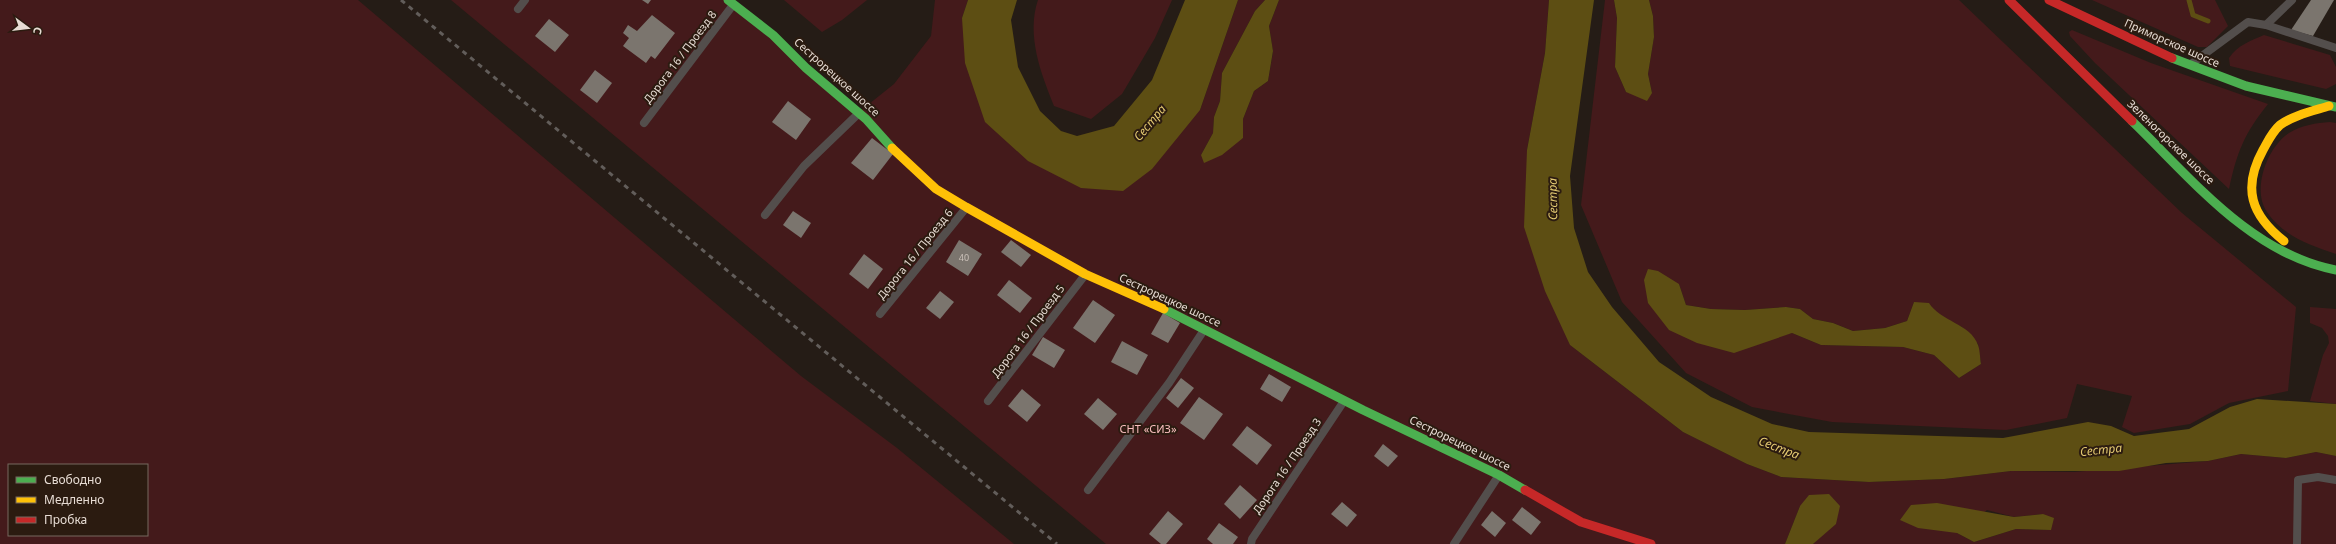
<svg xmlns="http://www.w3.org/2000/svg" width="2336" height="544" viewBox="0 0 2336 544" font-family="'Noto Sans',sans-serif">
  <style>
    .green { fill: #441a1b; fill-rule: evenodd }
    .water { fill: #5d4e13 }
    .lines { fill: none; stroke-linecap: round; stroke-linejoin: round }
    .stream { stroke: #5d4e13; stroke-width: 5 }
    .building { fill: #7b756e }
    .lane { stroke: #534e4c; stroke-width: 8 }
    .fast { stroke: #4caf50; stroke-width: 9 }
    .slow { stroke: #ffc107; stroke-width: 9 }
    .jam { stroke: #c62828; stroke-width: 9 }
    .rail { stroke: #625d5a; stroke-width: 3; stroke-dasharray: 5 5; stroke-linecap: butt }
    .labels { text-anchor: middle; stroke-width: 4; stroke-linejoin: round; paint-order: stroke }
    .number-label { font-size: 9px; fill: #ccc2ba }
    .street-label { font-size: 11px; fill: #e7dcd4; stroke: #2b1b10 }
    .park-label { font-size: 11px; fill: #fabfbf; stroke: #2b1b10 }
    .water-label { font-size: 12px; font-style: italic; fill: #e4ca72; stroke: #2b1b10 }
  </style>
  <rect width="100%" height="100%" fill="#251c16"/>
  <g class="green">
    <path d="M0 0H358L801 376 897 448 1014 544H0ZM9 465H147V535H9Z"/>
    <path d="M451 0H728L859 112 894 84 931 36 935 0H968L962 18 1028 161 1200 110 1238 0H1265L1255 11 1222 73 1220 101 1214 117 1213 133 1201 155 1243 138V119L1254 91 1268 81 1273 52 1269 26 1279 0H1549L1545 53 1527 150 1570 345 1683 432 1747 464 1781 477 1869 482 1944 479 2011 471 2074 472 2208 461 2241 454 2286 458 2316 452 2336 456V544H1813L1819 538 1800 506 1785 544H1106ZM1987 510 2014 517 2043 514 2051 530 2016 529 1974 542 1957 533Z"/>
    <path d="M784 0H867L842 20 822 32Z"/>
    <path d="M1038 0H1172L1155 38 1122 94 1091 119 1054 106C1041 74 1026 35 1038 0Z"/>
    <path d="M1605 0H1614L1617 18 1615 67 1626 92 1652 93 1648 74 1654 37 1653 16 1649 0H1959L2182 213 2296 307 2288 391 2229 403 2190 424 2134 433 2122 427 2132 396 2077 384 2067 418 2006 430 1832 422 1752 407 1686 373 1622 302 1581 205ZM1679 284 1686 305 1711 309 1745 310 1786 307 1800 309 1813 319 1833 323 1853 331 1885 328 1907 321 1914 302 1962 327 1978 344 1981 364 1959 378 1934 355 1903 347 1821 345 1792 333 1772 338 1648 303Z"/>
    <path d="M2092 0H2215L2228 26 2207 47H2198Z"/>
    <path d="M2072 30 2151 63 2268 104C2244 134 2237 152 2229 189L2095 63 2070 36 2069 32Z"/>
    <path d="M2264 35 2330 55 2336 67V84L2326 89 2230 66 2229 58C2238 45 2250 41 2264 35Z"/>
    <path d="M2330 122 2336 123V254C2310 245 2283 236 2267 212 2251 189 2268 146 2289 133 2302 125 2316 123 2330 122Z"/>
    <path d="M2310 307 2336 309V404L2310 401 2323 355 2329 343 2328 336 2322 328 2310 323Z"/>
  </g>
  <g class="water">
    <path d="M968 0H1017L1011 20 1018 67 1040 111 1061 131 1077 136 1114 126 1152 80 1185 0H1238L1200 110 1152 169 1123 191 1081 188 1028 161 985 122 965 63 962 18Z"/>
    <path d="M1265 0H1279L1269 26 1273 51 1268 81 1254 91 1243 119V138L1222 155 1204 163 1201 155 1213 133 1214 117 1220 101 1222 73 1255 11Z"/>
    <path d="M1549 0H1594L1570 176 1574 228 1588 272 1612 307 1659 362 1711 397 1772 424 1809 432 2003 438 2088 422 2111 426 2134 436 2189 429 2230 407 2257 399 2336 404V456L2316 452 2286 458 2241 454 2208 461 2166 463 2119 471H2011L1944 479 1869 482 1781 477 1747 464 1683 432 1570 345 1545 291 1524 227 1527 150 1545 53Z"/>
    <path d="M1614 0H1649L1653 16 1654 37 1648 74 1652 93 1647 101 1626 92 1615 67 1617 18Z"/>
    <path d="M1648 269 1658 271 1679 284 1686 305 1711 309 1745 310 1786 307 1800 309 1813 319 1833 323 1853 331 1885 328 1907 321 1914 302 1929 303C1940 321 1971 324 1978 345 1980 350 1980 358 1981 364L1959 378 1934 355 1903 347 1821 345 1792 333 1734 353 1697 343 1669 330 1648 303 1644 280Z"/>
    <path d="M1829 494 1840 506 1836 524 1813 544H1785L1800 506 1809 495Z"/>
    <path d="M1937 503 2014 517 2043 514 2054 518 2051 530 2016 529 1974 542 1957 533 1918 528 1900 520 1911 505Z"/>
  </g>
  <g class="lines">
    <path class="stream" d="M2189 0 2193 15 2208 21"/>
  </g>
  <g class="building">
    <path d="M642 0H651L648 4Z"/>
    <path d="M2311 0H2334L2313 36 2291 30Z"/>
    <path d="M652 15 675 33 655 59 651 56 646 63 623 46 629 38 623 33 628 25 637 31Z"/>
    <path d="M549 19 569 35 555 52 535 36Z"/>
    <path d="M595 70 612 83 597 103 580 90Z"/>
    <path d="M788 101 811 119 796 140 772 122Z"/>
    <path d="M872 138 893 154 873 180 851 163Z"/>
    <path d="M793 211 811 223 801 238 783 225Z"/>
    <path d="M959 240 982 254 968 276 946 262Z"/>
    <path d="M1011 240 1031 255 1021 267 1001 252Z"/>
    <path d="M864 254 883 269 868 289 849 274Z"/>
    <path d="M1009 280 1032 298 1020 313 997 295Z"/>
    <path d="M940 291 954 302 940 319 926 308Z"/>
    <path d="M1093 300 1115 315 1095 343 1073 328Z"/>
    <path d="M1163 313 1180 323 1168 343 1151 334Z"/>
    <path d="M1043 337 1065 350 1054 368 1032 355Z"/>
    <path d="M1122 341 1148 355 1137 375 1111 362Z"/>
    <path d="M1269 374 1291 387 1282 402 1260 389Z"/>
    <path d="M1181 378 1194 388 1178 408 1166 398Z"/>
    <path d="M1022 389 1041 405 1027 422 1008 406Z"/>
    <path d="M1199 397 1223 414 1204 440 1180 423Z"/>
    <path d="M1098 398 1117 414 1103 430 1084 414Z"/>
    <path d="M1247 426 1272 445 1257 465 1232 445Z"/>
    <path d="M1383 444 1398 456 1388 467 1374 456Z"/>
    <path d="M1240 485 1257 500 1240 519 1224 504Z"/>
    <path d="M1342 502 1357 515 1347 527 1331 514Z"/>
    <path d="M1522 507 1541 522 1531 535 1512 520Z"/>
    <path d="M1168 511 1183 524 1166 544H1161L1149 534Z"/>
    <path d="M1492 511 1506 523 1495 537 1481 525Z"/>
    <path d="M1219 523 1238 537 1233 544H1213L1207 539Z"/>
  </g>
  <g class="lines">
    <g class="lane">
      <path d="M2292 0 2266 25 2336 48"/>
      <path d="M518 9 525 0"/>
      <path d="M2191 64 2248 22 2266 25"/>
      <path d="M644 123 733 5"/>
      <path d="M765 215 804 166 859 113"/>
      <path d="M880 314 966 208"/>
      <path d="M988 401 1085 275"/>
      <path d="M1088 490 1169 383 1204 330"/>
      <path d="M1251 544 1252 539 1344 401"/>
      <path d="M1454 544 1499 475"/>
      <path d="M2297 544 2298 480 2318 477 2336 480"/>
    </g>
    <g class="fast">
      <path d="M728 0 773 35 806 68 866 119 892 148"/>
      <path d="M2172 58 2246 86 2336 107"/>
      <path d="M2132 121C2191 178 2251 254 2336 270"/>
      <path d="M1164 309 1363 410 1499 475 1525 490"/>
    </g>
    <g class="slow">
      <path d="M892 148 936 189 966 207 1085 274 1164 309"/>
      <path d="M2284 241C2251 215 2242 188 2263 150 2268 141 2272 132 2280 125 2294 115 2313 111 2329 106"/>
    </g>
    <g class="jam">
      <path d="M2009 0 2132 121"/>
      <path d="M2049 0 2172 58"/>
      <path d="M1525 490 1581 522 1651 544"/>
    </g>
    <path class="rail" d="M401 0 1057 544"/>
  </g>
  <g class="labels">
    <g class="number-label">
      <text x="964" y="261">40</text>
    </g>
    <g class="street-label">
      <text transform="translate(2172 43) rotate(24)" y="4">Приморское шоссе</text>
      <text transform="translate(680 57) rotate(-53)" y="4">Дорога 16 / Проезд 8</text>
      <text transform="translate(837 77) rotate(42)" y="4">Сестрорецкое шоссе</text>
      <text transform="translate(2171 142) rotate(44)" y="4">Зеленогорское шоссе</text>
      <text transform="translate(915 254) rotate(-51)" y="4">Дорога 16 / Проезд 6</text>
      <text transform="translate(1170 300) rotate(25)" y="4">Сестрорецкое шоссе</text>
      <text transform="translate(1028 331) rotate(-53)" y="4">Дорога 16 / Проезд 5</text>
      <text transform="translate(1460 443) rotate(26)" y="4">Сестрорецкое шоссе</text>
      <text transform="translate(1287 466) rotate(-56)" y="4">Дорога 16 / Проезд 3</text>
    </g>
    <g class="park-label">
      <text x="1148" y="433">СНТ «СИЗ»</text>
    </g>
    <g class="water-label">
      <text transform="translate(1150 123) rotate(-50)" y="4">Сестра</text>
      <text transform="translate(1553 199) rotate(-91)" y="4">Сестра</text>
      <text transform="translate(1779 448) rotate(21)" y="4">Сестра</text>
      <text transform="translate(2101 450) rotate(-6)" y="4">Сестра</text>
    </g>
  </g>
  <rect x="8" y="464" width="140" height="72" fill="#2b1b10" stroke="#76685e"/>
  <rect x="16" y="477" width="20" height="6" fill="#4caf50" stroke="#76685e"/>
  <text x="44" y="484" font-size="12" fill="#e7dcd4">Свободно</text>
  <rect x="16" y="497" width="20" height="6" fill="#ffc107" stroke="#76685e"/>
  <text x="44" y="504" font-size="12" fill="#e7dcd4">Медленно</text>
  <rect x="16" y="517" width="20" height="6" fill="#c62828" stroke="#76685e"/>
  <text x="44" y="524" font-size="12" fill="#e7dcd4">Пробка</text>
  <g transform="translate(28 28) rotate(105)" stroke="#2b1b10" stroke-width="3" paint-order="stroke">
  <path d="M0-3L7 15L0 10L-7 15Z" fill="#e7dcd4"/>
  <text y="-6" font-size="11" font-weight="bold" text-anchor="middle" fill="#e7dcd4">С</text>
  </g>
</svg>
